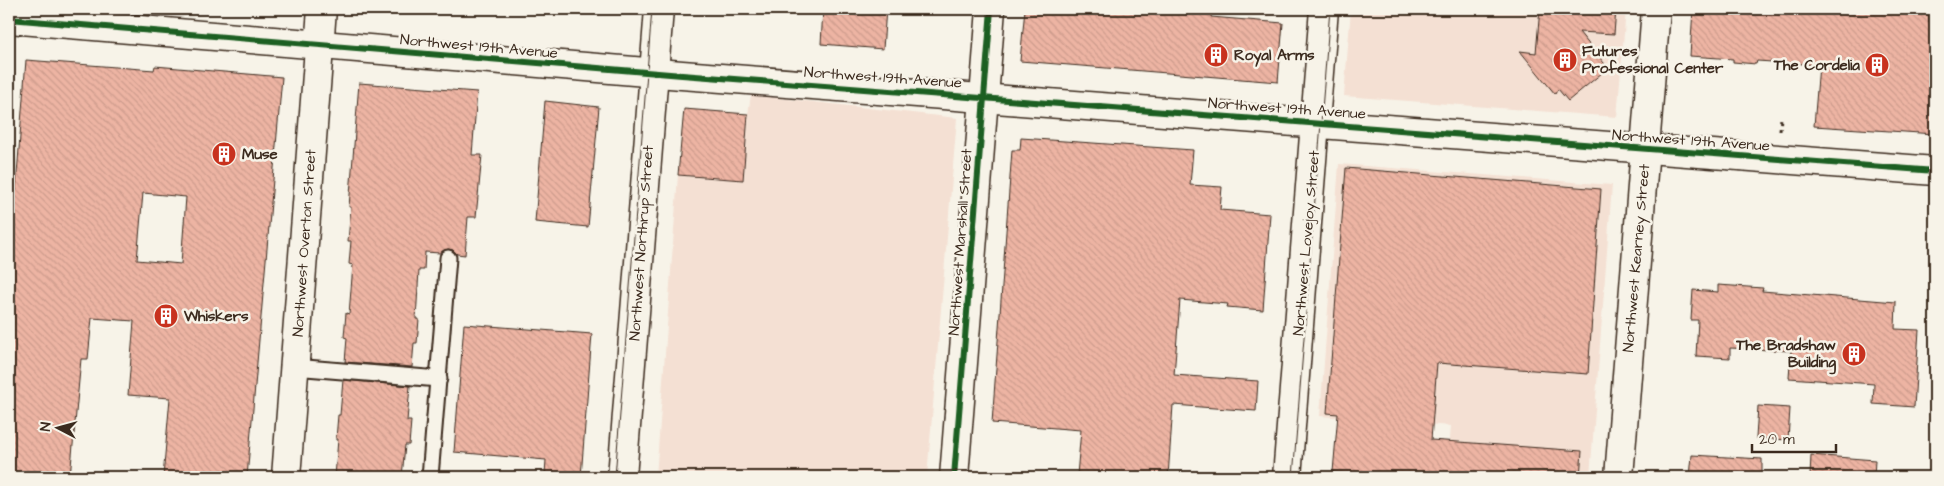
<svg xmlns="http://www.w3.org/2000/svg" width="1944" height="486" viewBox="0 0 1944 486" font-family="'Architects Daughter',sans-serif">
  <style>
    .built { fill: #f4e0d3 }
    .building { fill: url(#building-back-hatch); stroke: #3b2a1e; fill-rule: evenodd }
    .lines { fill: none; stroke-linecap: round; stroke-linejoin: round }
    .service-casing { stroke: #3b2a1e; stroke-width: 19 }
    .minor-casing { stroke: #3b2a1e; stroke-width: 31 }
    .tertiary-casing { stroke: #3b2a1e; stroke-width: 31 }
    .secondary-casing { stroke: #3b2a1e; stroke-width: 31 }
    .path { stroke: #3b2a1e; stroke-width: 3; stroke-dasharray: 4 4; stroke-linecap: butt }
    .service { stroke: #f7f3e8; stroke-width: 15 }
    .minor { stroke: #f7f3e8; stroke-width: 28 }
    .tertiary { stroke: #f7f3e8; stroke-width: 28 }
    .secondary { stroke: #f7f3e8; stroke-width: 28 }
    .tram { stroke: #3b2a1e; stroke-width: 1 }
    .cycleway-casing { stroke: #f7f3e8; stroke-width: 9 }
    .cycleway { stroke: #1b5e20; stroke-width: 6 }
    .labels { text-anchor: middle; stroke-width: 5; stroke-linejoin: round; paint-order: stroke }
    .street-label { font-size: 15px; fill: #3b2a1e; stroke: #f7f3e8 }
    .poi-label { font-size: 15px; font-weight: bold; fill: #3b2a1e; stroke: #f7f3e8; text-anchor: start }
  </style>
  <defs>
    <pattern id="building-back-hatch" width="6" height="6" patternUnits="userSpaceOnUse" patternTransform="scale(1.25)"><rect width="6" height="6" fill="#edb4a3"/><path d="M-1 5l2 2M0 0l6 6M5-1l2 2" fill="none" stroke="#cc9b8c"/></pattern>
  </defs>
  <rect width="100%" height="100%" fill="#f7f3e8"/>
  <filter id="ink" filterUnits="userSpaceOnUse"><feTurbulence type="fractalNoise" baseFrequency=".02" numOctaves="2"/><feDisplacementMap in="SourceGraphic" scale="10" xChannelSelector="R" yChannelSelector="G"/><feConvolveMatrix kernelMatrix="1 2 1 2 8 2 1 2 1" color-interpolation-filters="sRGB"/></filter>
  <g filter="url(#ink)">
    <g class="built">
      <path d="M1351 9H1626L1617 117 1344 96Z"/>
      <path d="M751 95 957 118 927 477H656L678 175 743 180 748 114Z"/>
      <path d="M1339 164 1612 185 1590 477H1447L1451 426 1320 416Z"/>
    </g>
    <g class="building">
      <path d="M823 9H886L883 49 821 44Z"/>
      <path d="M1025 9H1136L1162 11V9H1212L1211 17 1283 23 1278 82 1020 61Z"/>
      <path d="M1540 9H1616L1614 34 1579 32 1608 68 1568 101 1558 89 1555 94 1520 51 1536 53Z"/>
      <path d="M1693 9H1879L1929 12V22H1935V134L1814 126 1819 65 1757 61 1756 64 1733 62V59L1690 56Z"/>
      <path d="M26 60 154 70 155 66 282 77 247 477H163L170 398 128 395 134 321 92 318 88 359H81L70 477H9V276ZM143 193 186 197 181 264 137 260Z"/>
      <path d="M359 83 477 92 472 155H482L476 217H468L465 255 457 254 453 250 448 249 440 253 425 252 424 270H419L416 319H419L417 343H414L412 367 345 362 347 338 344 337 346 313 349 314 353 265 349 264 351 241H348L351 207H349Z"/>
      <path d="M545 101 599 107 588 227 535 222Z"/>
      <path d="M684 109 748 114 743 180 678 175Z"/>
      <path d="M1021 138 1193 150 1190 185 1222 187 1220 210 1270 214 1263 310 1227 307 1228 304 1180 300 1174 375 1258 381 1256 411 1173 405 1168 477H1109L1077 475 1081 430 992 423 1012 150H1020Z"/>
      <path d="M1346 168 1601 189 1588 374 1437 363 1431 440 1582 451 1580 477H1389L1333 472 1338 414 1327 413Z"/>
      <path d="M1718 285 1763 288 1762 291 1896 302 1895 329 1919 330 1914 407 1873 404 1874 384 1789 378 1791 351 1730 348V358L1696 356 1698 320H1691L1693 290 1718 292Z"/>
      <path d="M464 324 592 334 581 477 545 474 546 460 454 452Z"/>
      <path d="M343 380 410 386 407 421H411L409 445H405L402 477H335L338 439H336L338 415H340Z"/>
      <path d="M1758 406 1790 408 1788 440 1756 438Z"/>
      <path d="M1692 455 1762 459V477H1690Z"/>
      <path d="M1811 455 1875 460 1874 477H1810Z"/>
    </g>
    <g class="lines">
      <defs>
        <g id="service">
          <path d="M294 367 439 379"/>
          <path d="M430 477 448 258"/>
        </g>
        <g id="minor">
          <path d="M286 477 322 9"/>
          <path d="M954 477 991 9"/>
          <path d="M1619 477 1656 9"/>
        </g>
        <g id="tertiary">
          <path d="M9 19 682 75 1935 171"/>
          <path d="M622 477 659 9"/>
        </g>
        <path id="secondary" d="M1287 477 1324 9"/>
      </defs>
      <use href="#service" class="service-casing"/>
      <use href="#minor" class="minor-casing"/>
      <use href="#tertiary" class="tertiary-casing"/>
      <use href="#secondary" class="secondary-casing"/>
      <path class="path" d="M1780 131 1781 117"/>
      <use href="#service" class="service"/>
      <use href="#minor" class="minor"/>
      <use href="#tertiary" class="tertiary"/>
      <use href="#secondary" class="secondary"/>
      <g class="tram">
        <path d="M615 477 652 9"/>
        <path d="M1293 477 1330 9"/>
      </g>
      <defs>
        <g id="cycleway">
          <path d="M9 19 682 75 1935 171"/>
          <path d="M954 477 991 9"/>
        </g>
      </defs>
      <use href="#cycleway" class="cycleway-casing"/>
      <use href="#cycleway" class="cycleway"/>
    </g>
  </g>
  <defs>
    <symbol id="building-disc" viewBox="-11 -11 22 22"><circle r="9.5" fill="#c8321e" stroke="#f7f3e8"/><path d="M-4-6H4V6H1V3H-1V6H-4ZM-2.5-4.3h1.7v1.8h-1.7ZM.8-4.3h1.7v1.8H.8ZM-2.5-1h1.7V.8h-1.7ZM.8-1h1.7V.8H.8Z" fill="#fff"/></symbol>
  </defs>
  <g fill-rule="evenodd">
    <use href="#building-disc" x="1202" y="41" width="28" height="28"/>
    <use href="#building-disc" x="1551" y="46" width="28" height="28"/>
    <use href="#building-disc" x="1863" y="51" width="28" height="28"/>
    <use href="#building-disc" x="210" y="140" width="28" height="28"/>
    <use href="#building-disc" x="152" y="302" width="28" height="28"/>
    <use href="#building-disc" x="1840" y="340" width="28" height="28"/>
  </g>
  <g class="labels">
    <g class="street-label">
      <text transform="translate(479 46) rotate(5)" y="5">Northwest 19th Avenue</text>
      <text transform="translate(883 77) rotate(4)" y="5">Northwest 19th Avenue</text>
      <text transform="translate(1287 108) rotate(4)" y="5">Northwest 19th Avenue</text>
      <text transform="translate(1691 140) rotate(4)" y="5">Northwest 19th Avenue</text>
      <text transform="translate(960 242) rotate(-86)" y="5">Northwest Marshall Street</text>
      <text transform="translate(304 243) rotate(-86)" y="5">Northwest Overton Street</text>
      <text transform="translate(641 243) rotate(-86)" y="5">Northwest Northrup Street</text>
      <text transform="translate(1306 243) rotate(-85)" y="5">Northwest Lovejoy Street</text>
      <text transform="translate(1636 258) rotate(-85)" y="5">Northwest Kearney Street</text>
    </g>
    <g class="poi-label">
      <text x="1582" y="56">Futures<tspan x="1582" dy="17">Professional Center</tspan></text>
      <text x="1234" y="60">Royal Arms</text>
      <text x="1860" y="70" text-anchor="end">The Cordelia</text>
      <text x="242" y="159">Muse</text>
      <text x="184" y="321">Whiskers</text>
      <text x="1836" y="350" text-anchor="end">The Bradshaw<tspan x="1836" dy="17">Building</tspan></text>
    </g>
  </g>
  <rect width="1944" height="486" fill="none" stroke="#f7f3e8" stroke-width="30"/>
  <rect x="15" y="15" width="1914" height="456" fill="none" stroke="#3b2a1e" stroke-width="2" filter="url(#ink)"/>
  <g transform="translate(58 428) rotate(276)" stroke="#f7f3e8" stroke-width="4" paint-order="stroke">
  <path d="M0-4L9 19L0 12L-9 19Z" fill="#3b2a1e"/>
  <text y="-8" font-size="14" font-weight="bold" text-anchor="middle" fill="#3b2a1e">N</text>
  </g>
  <path d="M1752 444v8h84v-8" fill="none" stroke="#3b2a1e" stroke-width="2.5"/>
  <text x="1759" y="444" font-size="15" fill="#3b2a1e" stroke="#f7f3e8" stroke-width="4" paint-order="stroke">20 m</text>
</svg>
